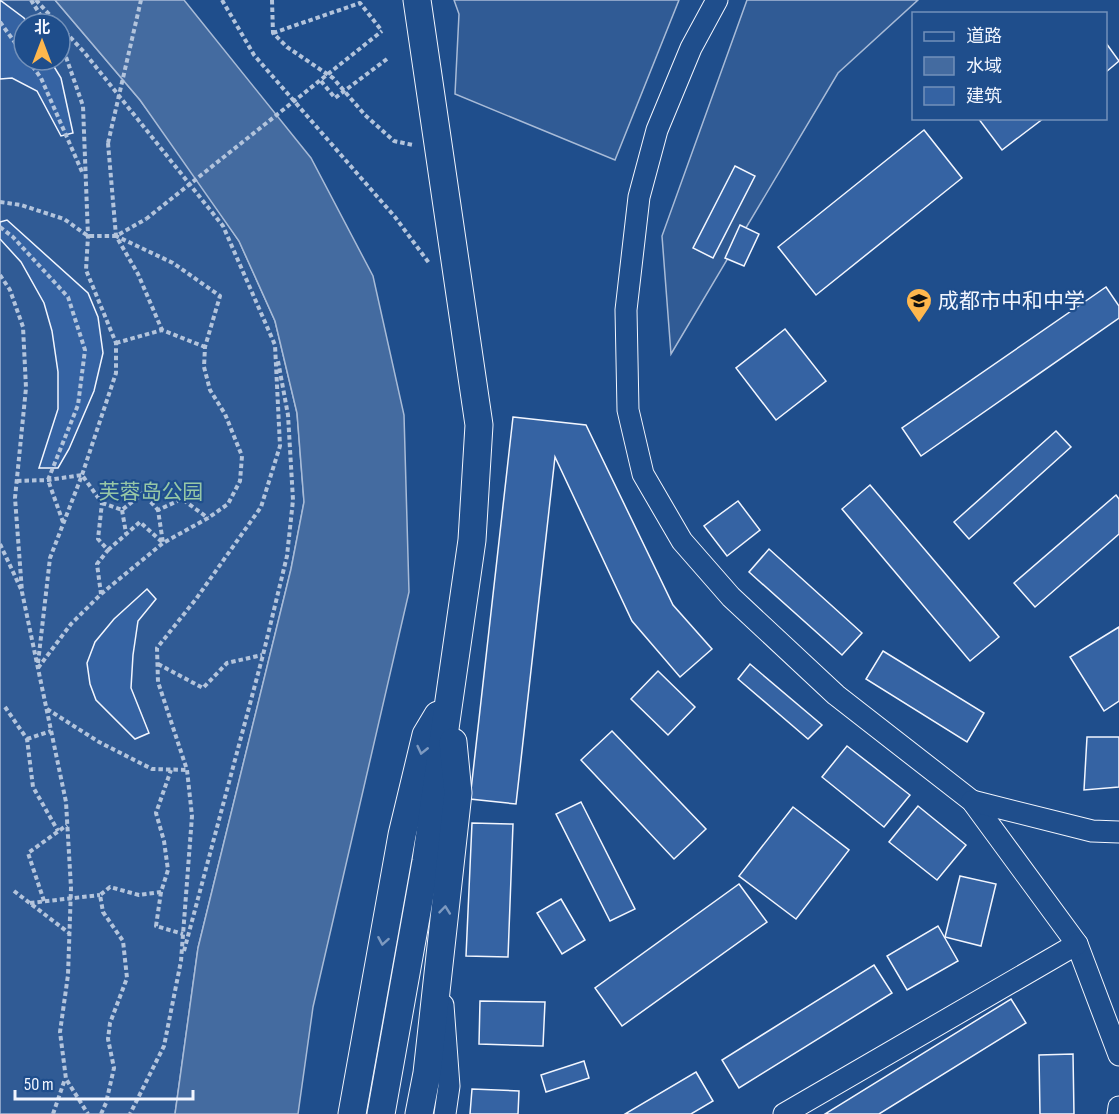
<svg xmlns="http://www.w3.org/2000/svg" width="1119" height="1114" viewBox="0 0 1119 1114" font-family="'Sofia Sans Condensed','Noto Sans SC',sans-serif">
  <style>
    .built { fill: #305b95; stroke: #a8bbd7; stroke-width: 1.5; fill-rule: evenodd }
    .water { fill: #446ba0; stroke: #a8bbd7; stroke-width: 1.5 }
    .building { fill: #3563a3; stroke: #f2f6ff; stroke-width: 1.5 }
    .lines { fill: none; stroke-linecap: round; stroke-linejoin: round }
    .minor-casing { stroke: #f2f6ff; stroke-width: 23 }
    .tertiary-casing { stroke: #f2f6ff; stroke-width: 29 }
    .path { stroke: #b3c4dc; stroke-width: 4; stroke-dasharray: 4.5 3; stroke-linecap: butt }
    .minor { stroke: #1f4e8c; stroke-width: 21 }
    .tertiary { stroke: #1f4e8c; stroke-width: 27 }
    .path-bridge { stroke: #b3c4dc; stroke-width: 4; stroke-dasharray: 4.5 3; stroke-linecap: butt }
    .oneway { stroke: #7e9ac0 }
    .labels { text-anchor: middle; stroke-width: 4.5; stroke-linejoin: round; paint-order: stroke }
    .poi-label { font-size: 21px; fill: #f2f6ff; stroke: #1f4e8c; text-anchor: start }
    .park-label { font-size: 21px; fill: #97c8a6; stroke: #1f4e8c }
  </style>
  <rect width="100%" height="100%" fill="#1f4e8c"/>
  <g class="built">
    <path d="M0 0H55L140 100 183 158 239 241 275 321 297 413 304 502 291 569 198 948 175 1114H0ZM24 24H60V60H24Z"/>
    <path d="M454 0H679L615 160 455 94 459 14Z"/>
    <path d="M747 0H918L838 73 671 354 662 236Z"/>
  </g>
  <path class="water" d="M55 0H184L311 158 373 276 404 415 409 592 313 1007 298 1114H175L198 948 291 569 304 502 297 413 275 321 239 241 140 100Z"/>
  <g class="building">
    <path d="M0 0 24 18 28 24H24V60H50L61 78 73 133 61 136 37 91 12 78 0 79Z"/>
    <path d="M1106 43 1119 61 1106 72Z"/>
    <path d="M978 118H1044L1002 150Z"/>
    <path d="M924 130 962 178 816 295 778 247Z"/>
    <path d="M735 166 755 176 713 258 693 248Z"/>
    <path d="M7 220 88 293 98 317 103 353 94 391 69 449 58 468H39L58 409V372L52 331 44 303 21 262 0 239V222Z"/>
    <path d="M740 225 759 234 744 266 725 258Z"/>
    <path d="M1106 287 1119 306V318L921 456 902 428Z"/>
    <path d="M785 329 826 381 776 420 736 368Z"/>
    <path d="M513 417 586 425 673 605 712 649 680 677 632 621 555 457 516 804 470 799Z"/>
    <path d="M1056 431 1071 447 969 539 954 522Z"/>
    <path d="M870 485 999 637 970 661 842 509Z"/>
    <path d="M1116 495 1119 499V534L1035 607 1014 583Z"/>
    <path d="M738 501 760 530 727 556 704 526Z"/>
    <path d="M769 549 862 633 842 655 749 572Z"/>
    <path d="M147 589 156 599 138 621 133 655 131 688 149 733 135 739 96 700 90 684 87 663 95 642 114 619Z"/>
    <path d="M1119 627V701L1104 711 1070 657Z"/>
    <path d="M883 651 984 713 967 742 866 679Z"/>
    <path d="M750 664 822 725 808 739 738 679Z"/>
    <path d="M658 671 695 707 668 735 631 699Z"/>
    <path d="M612 731 706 829 674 859 581 760Z"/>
    <path d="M1087 737H1119V787L1084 790Z"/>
    <path d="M847 746 910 795 884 827 822 777Z"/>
    <path d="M581 802 635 909 610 921 556 814Z"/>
    <path d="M918 806 966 845 937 880 889 842Z"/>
    <path d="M793 807 849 850 796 919 739 876Z"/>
    <path d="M472 823 513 824 508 957 466 956Z"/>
    <path d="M960 876 996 884 981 946 945 937Z"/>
    <path d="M739 884 767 922 622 1026 595 988Z"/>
    <path d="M561 899 585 940 562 954 537 913Z"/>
    <path d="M938 926 958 961 907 990 887 956Z"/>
    <path d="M874 965 892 993 739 1088 722 1060Z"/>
    <path d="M1011 999 1026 1023 879 1114H825Z"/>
    <path d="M480 1001 545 1002 543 1046 479 1044Z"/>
    <path d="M1073 1054 1074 1114H1040L1039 1055Z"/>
    <path d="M584 1061 589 1078 546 1092 541 1075Z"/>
    <path d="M696 1072 713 1101 691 1114H625Z"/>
    <path d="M472 1089 519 1091 518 1114H470Z"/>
  </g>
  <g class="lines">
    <defs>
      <g id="minor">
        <path d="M717 0 691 48 657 130 639 197 626 310 628 410 643 474 682 541 731 597 836 695 972 801 1077 944 1119 1055"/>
        <path d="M972 801 1092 831 1119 832"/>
        <path d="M443 1005 449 1086 445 1114"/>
        <path d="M784 1114 1077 944"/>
        <path d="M1118 1114 1119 1107"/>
      </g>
      <g id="tertiary">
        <path d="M352 1114 402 835 426 735 438 715"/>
        <path d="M381 1114 426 861 472 540 479 425 417 0"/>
        <path d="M419 1114 427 1073 458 793 453 742"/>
      </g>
    </defs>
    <use href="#minor" class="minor-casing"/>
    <use href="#tertiary" class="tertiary-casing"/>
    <g class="path">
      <path d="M31 0 46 24"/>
      <path d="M36 0 58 24"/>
      <path d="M222 0 254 55 395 217 429 263"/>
      <path d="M272 0 273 33 287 47 333 78 365 115 394 141 413 145"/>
      <path d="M0 22 24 55"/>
      <path d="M60 26 84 52 223 226 275 345 280 446 261 507 196 599 157 648 158 682 187 770 192 816 181 961 164 1046 130 1114"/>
      <path d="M273 33 360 3 382 31"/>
      <path d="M28 60 41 78 83 174"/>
      <path d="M108 143 116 236 138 274 162 330"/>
      <path d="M0 202 21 205 64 219 88 236H116L146 219"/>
      <path d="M0 227 13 237 68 297 85 350 78 405 48 480 63 522"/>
      <path d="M0 275 10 290 23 327 26 388 15 498 22 592 66 802 71 888 68 975 60 1032 66 1079 88 1114"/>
      <path d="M116 343 162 330 205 347"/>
      <path d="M17 481 48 480 82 475 102 503 98 539 108 550 97 564 101 594"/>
      <path d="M102 503 122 510 143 493 158 510"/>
      <path d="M122 510 126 533"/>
      <path d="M0 544 21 589"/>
      <path d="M108 550 140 522 163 543 158 510 182 499 208 518"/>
      <path d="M38 663 50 558 82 475 116 373V343L86 270 88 236 83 106 66 57 60 47"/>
      <path d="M158 664 203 688 227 663 262 655"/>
      <path d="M38 668 71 624 101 594 163 543 208 518 228 504 240 481 242 456 225 414 210 390 204 367 205 347 220 296 173 263 116 236"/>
      <path d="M5 707 27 739 33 787 58 831"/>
      <path d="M47 709 99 742 152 769 187 770"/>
      <path d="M27 739 51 731"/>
      <path d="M14 891 69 933"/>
      <path d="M161 892 156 926 183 934"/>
      <path d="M44 901 28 853 67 825"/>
      <path d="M30 903 100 895"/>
      <path d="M184 951 263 655 287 556 293 500 288 415 278 361"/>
      <path d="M53 1114 65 1079"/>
      <path d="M101 1114 106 1103 114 1068 108 1039 110 1023 127 978 123 941 103 912 100 895 110 887 139 895 161 892 168 870 164 841 156 813 171 770"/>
    </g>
    <use href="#minor" class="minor"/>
    <use href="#tertiary" class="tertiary"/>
    <g class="path-bridge">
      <path d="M321 81 335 98 387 59"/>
      <path d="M108 143 141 0"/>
      <path d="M146 219 382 31"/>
    </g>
  </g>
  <defs><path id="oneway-chevron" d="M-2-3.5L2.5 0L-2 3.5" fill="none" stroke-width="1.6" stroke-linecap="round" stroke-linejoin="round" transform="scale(1.5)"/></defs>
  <g class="oneway">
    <use href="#oneway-chevron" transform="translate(422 750) rotate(103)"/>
    <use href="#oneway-chevron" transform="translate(445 910) rotate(-84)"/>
    <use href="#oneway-chevron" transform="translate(383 941) rotate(100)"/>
  </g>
  <defs>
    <symbol id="school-pin" viewBox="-11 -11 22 30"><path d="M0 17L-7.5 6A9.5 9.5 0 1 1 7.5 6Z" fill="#ffb74d" stroke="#1f4e8c"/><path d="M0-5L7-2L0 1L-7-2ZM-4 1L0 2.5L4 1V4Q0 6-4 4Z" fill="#111"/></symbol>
  </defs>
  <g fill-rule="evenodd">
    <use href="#school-pin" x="904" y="286" width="30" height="40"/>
  </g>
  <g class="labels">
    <g class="poi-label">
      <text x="938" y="308">成都市中和中学</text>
    </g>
    <g class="park-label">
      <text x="151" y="499">芙蓉岛公园</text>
    </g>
  </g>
  <rect x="912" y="12" width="195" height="108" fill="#1f4e8c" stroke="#7391ba" stroke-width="1.5"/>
  <rect x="924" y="32" width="30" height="9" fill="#1f4e8c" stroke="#7391ba" stroke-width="1.5"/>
  <text x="966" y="42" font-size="18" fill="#f2f6ff">道路</text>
  <rect x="924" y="57" width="30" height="18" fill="#446ba0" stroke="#7391ba" stroke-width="1.5"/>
  <text x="966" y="72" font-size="18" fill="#f2f6ff">水域</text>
  <rect x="924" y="87" width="30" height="18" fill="#3563a3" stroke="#7391ba" stroke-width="1.5"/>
  <text x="966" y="102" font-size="18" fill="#f2f6ff">建筑</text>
  <g transform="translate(42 42)"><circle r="28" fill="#1f4e8c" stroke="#7391ba" stroke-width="1.5"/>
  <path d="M0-4.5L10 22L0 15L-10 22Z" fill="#ffb74d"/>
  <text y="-9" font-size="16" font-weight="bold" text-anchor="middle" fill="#f2f6ff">北</text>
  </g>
  <path d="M15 1090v9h178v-9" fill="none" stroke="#f2f6ff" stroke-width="3"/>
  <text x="24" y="1090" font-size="18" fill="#f2f6ff" stroke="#1f4e8c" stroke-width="4.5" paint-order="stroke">50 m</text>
</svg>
